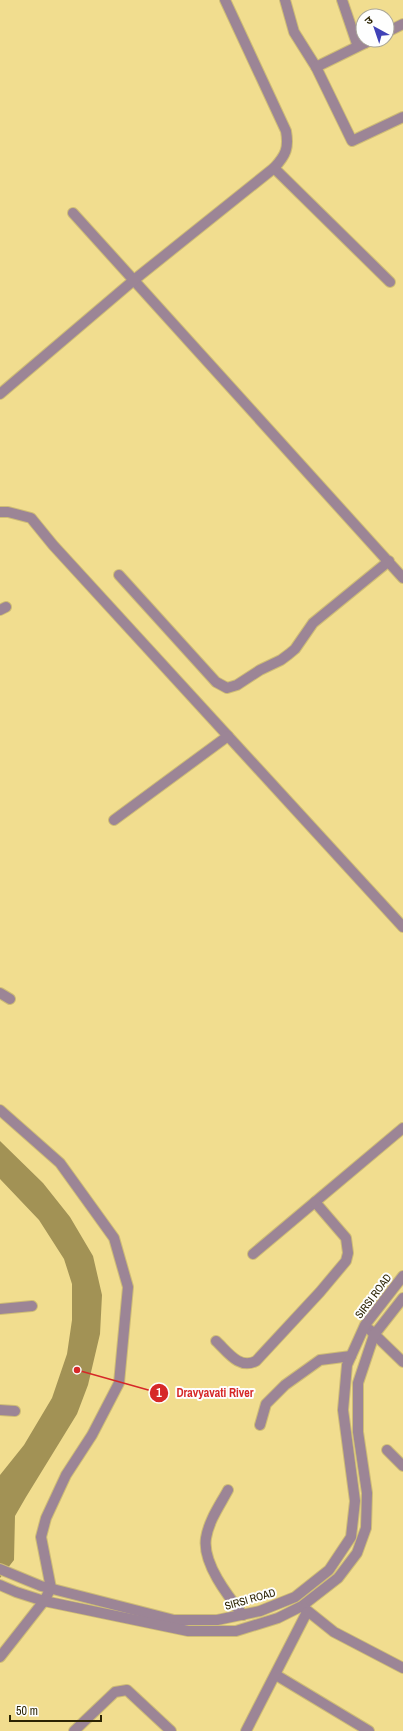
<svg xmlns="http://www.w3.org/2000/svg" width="403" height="1731" viewBox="0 0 403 1731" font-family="'Archivo Narrow','Noto Sans Devanagari',sans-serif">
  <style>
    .water { fill: #a29255 }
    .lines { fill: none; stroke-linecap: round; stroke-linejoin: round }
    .minor-casing { stroke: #cebc76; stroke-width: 12 }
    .minor { stroke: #9c8596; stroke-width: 10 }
    .labels { text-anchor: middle; stroke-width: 4; stroke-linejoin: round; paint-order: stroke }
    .street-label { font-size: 11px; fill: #2c2403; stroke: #fefefe }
    .leader { fill: none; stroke: #d62828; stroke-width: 1.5 }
    .callout-dot { fill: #d62828; stroke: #fefefe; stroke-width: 1.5 }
    .mark-label { font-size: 12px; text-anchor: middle; font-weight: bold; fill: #fff }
    .callout-label { font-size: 12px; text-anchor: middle; font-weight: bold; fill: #d62828; stroke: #fefefe; stroke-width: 4; stroke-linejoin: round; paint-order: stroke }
  </style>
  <rect width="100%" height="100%" fill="#f1dd8f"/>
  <path class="water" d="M0 1141 43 1183 70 1217 93 1256 102 1295 100 1334 88 1385 77 1414 26 1497 15 1516 14 1560 0 1578V1475L24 1445 52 1398 67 1354 72 1320V1284L64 1259 39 1220 0 1179Z"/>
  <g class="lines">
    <defs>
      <g id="minor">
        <path d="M285 0 294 32 316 67"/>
        <path d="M342 0 357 44 365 43"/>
        <path d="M387 32 403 24"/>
        <path d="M371 40 316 67 352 141 403 117"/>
        <path d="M274 168 390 282"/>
        <path d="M73 213 403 578"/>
        <path d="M0 394 134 280 274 168C286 155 289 148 286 131L225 0"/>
        <path d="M0 512H8L31 518 53 545 403 927"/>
        <path d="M119 575 216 682 227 688 237 685 260 670 281 660 289 654 295 649 313 623 389 561"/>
        <path d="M0 610 6 607"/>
        <path d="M114 820 228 736"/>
        <path d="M0 993 10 999"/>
        <path d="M0 1110 60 1163 114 1238 128 1287 119 1383 92 1435 66 1475 46 1518 41 1537 51 1588 44 1601 0 1657"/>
        <path d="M253 1254 403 1128"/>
        <path d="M0 1309 32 1306"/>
        <path d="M370 1330 403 1362"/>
        <path d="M216 1341C227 1351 239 1370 256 1361L320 1292 346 1261 348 1253 346 1238 315 1202"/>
        <path d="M0 1410 15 1411"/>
        <path d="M260 1425 266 1404 285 1385 320 1360 351 1356"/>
        <path d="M387 1450 403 1466"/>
        <path d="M228 1490C220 1505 209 1520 206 1538 202 1563 228 1596 243 1615"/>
        <path d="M0 1569 41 1586 174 1620H217L260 1611 295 1597 329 1570 351 1537 355 1501 343 1410 347 1365 365 1325 403 1276"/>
        <path d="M0 1585 16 1592 44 1601 188 1631H236L278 1618 302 1606 338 1578 357 1553 366 1528 367 1493 358 1432V1383L374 1335 403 1298"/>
        <path d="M304 1608 334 1632 403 1668"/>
        <path d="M276 1675 369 1731"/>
        <path d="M74 1731 115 1692 127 1690 171 1731"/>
        <path d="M246 1731 307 1612"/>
      </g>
    </defs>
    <use href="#minor" class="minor-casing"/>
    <use href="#minor" class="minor"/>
  </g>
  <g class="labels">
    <g class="street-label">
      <text transform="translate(373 1296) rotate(-53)" y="4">SIRSI ROAD</text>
      <text transform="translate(250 1599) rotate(-16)" y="4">SIRSI ROAD</text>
    </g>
  </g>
  <path class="leader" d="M77 1370L159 1393"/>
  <g class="callout-dot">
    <circle cx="77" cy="1370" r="4"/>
    <circle cx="159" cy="1393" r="10"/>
  </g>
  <g class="mark-label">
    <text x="159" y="1397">1</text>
  </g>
  <g class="callout-label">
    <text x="215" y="1397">Dravyavati River</text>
  </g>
  <g transform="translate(375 28) rotate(320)"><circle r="19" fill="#fefefe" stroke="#aaa79a"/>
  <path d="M0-3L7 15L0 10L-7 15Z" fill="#4042b7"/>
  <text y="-6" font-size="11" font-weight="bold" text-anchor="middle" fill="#2c2403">उ</text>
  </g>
  <path d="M10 1715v6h91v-6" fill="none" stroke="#2c2403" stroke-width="2"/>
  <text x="16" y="1715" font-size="12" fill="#2c2403" stroke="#fefefe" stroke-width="3" paint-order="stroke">50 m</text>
</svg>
